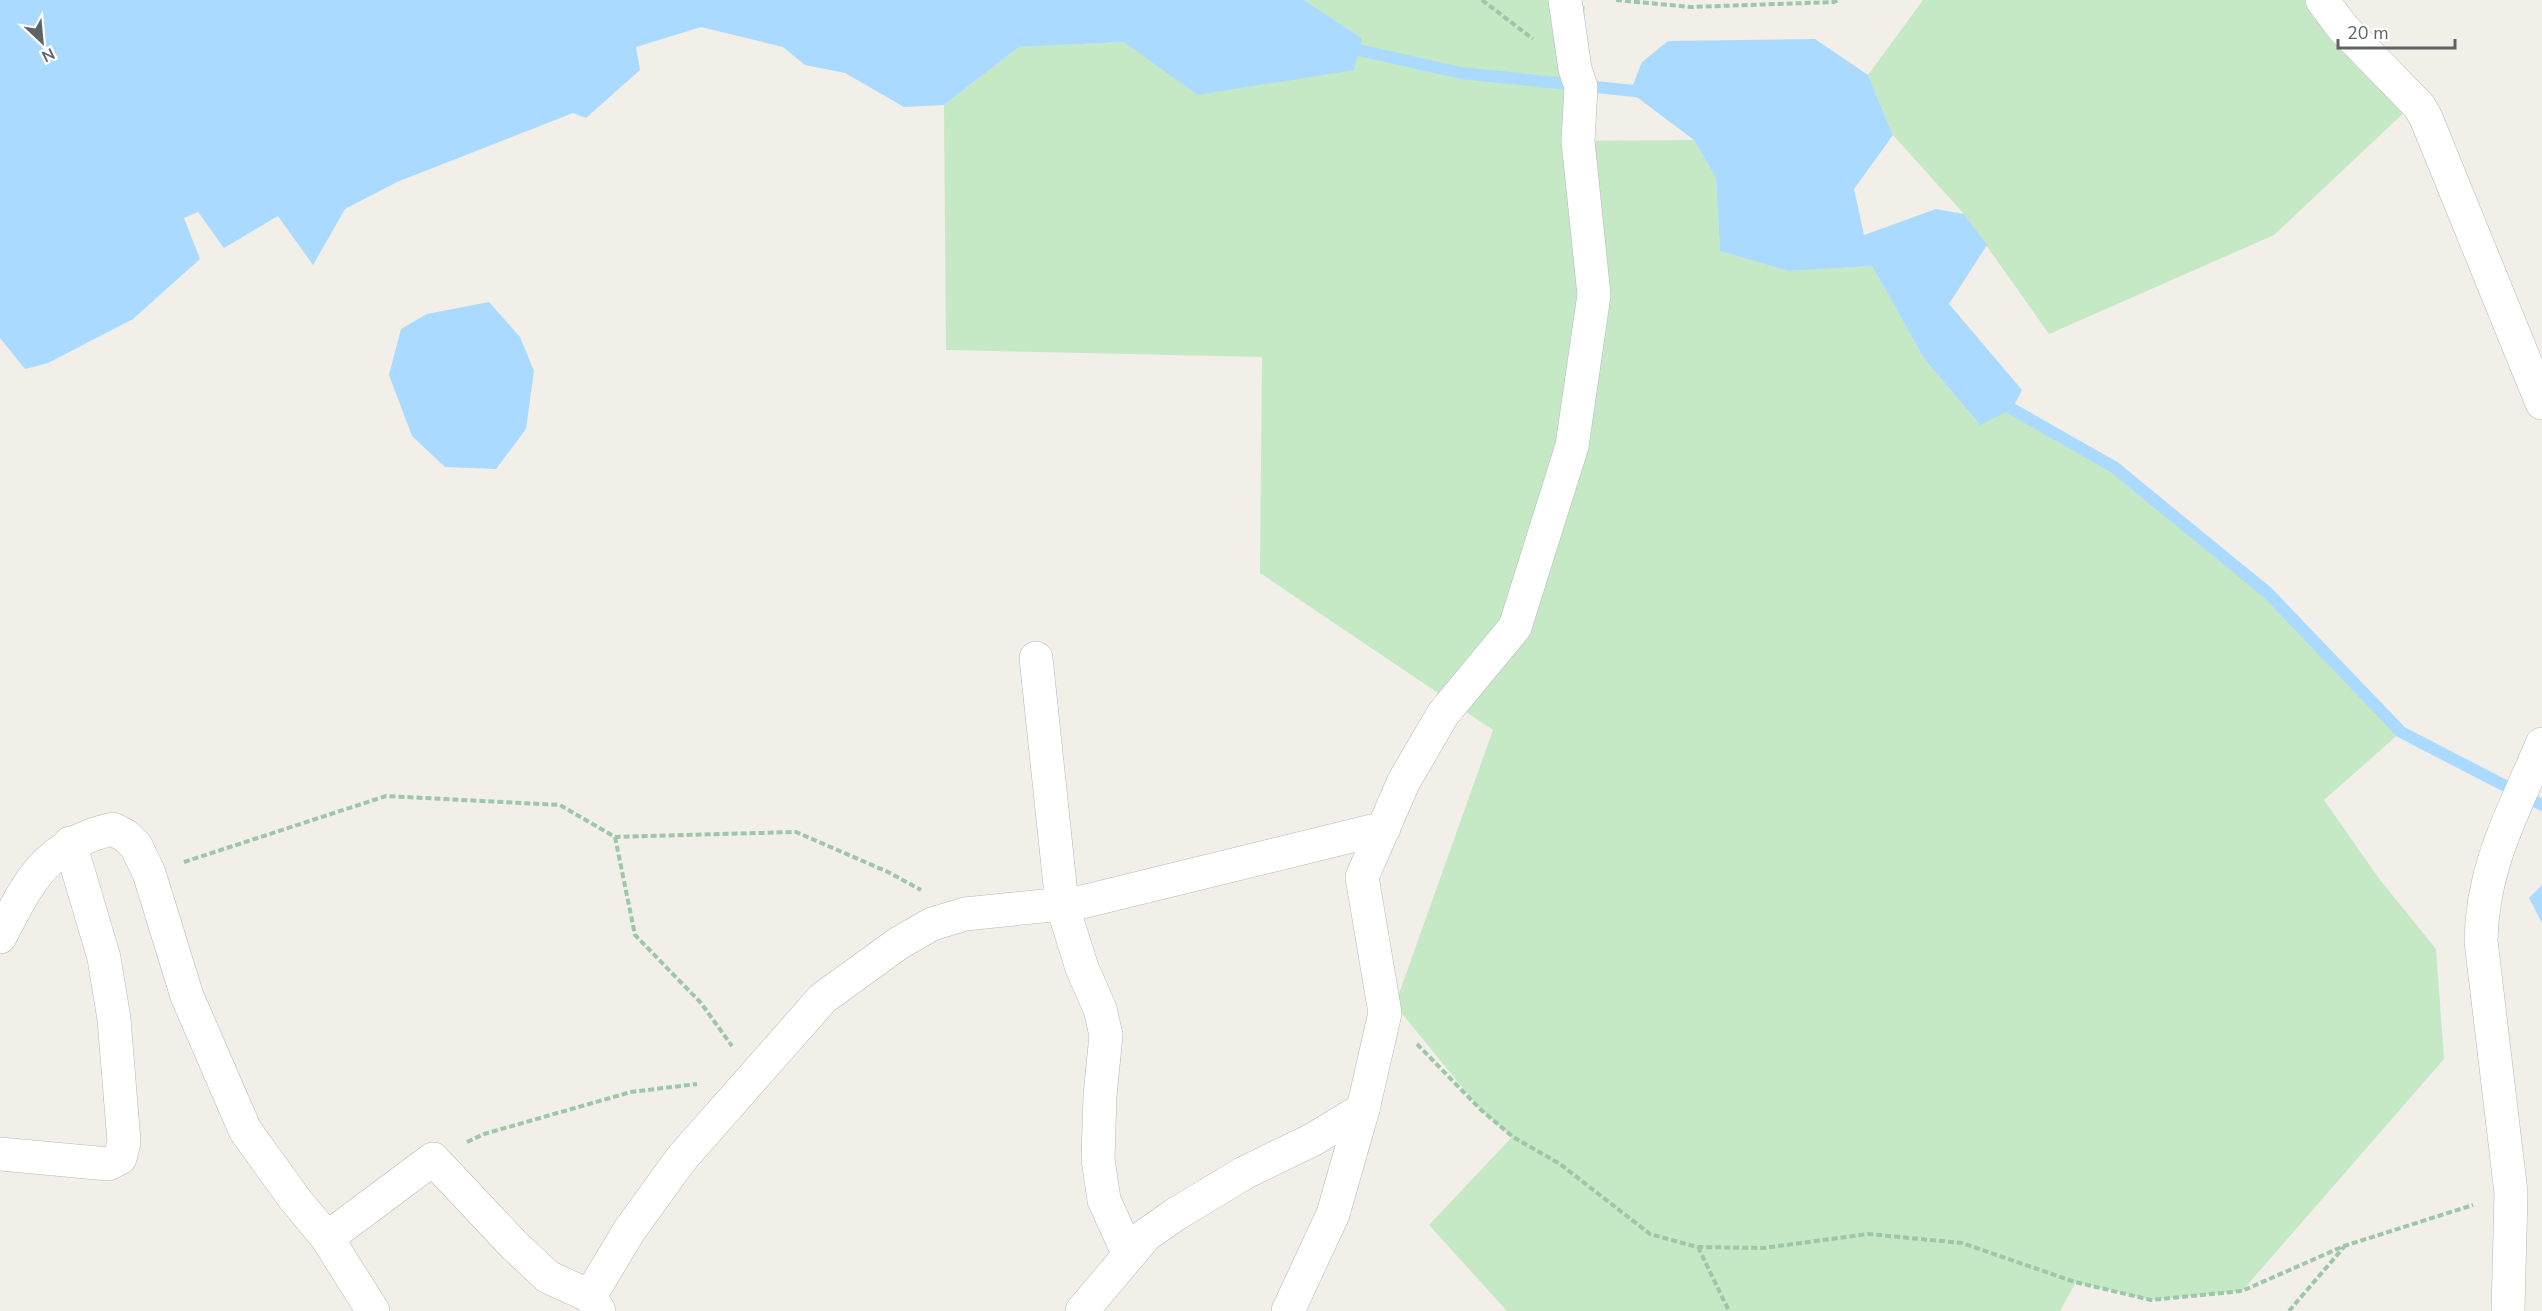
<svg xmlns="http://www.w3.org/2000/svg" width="2542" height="1311" viewBox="0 0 2542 1311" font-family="'Nunito Sans',sans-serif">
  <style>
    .green { fill: #c5e8c5 }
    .water { fill: #aadaff }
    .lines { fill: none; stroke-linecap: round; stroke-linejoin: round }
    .stream { stroke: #aadaff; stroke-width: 12 }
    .minor-casing { stroke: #b5b8bc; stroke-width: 34 }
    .path { stroke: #9cc7a9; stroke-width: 4; stroke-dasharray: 6 3; stroke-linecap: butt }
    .minor { stroke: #fff; stroke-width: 33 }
  </style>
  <rect width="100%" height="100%" fill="#f1efe8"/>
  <g class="green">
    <path d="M1304 0H1560L1585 6 1578 141 1694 140 1716 178 1720 251 1788 271 1872 266 1925 360 1979 424 2012 409 2114 467 2268 593 2401 732 2324 800 2380 880 2436 949 2444 1059 2242 1291 2151 1300 2076 1282 2060 1311H1507L1429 1225 1512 1137 1480 1109 1395 1005 1493 730 1260 573 1262 357 946 350 944 105 1019 47 1125 42 1197 95 1362 38Z"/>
    <path d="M1923 0H2325L2411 106 2274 235 2049 334 1964 214 1893 135 1868 75Z"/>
  </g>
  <g class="water">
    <path d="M0 0H1304L1362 38 1354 70 1197 95 1124 42 1019 47 944 105 904 107 845 73 805 65 783 47 701 27 636 47 640 70 586 118 573 113 397 182 345 209 313 265 278 216 224 248 198 212 184 218 200 259 133 319 48 363 25 369 0 338Z"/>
    <path d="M1815 39 1868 75 1893 135 1854 189 1864 235 1936 209 1964 214 1987 245 1949 304 2022 390 2012 409 1980 425 1925 360 1872 266 1788 271 1720 251 1716 178 1694 140 1630 92 1642 62 1668 41Z"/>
    <path d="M489 302 520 337 534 371 526 429 496 469 445 467 412 436 389 375 401 329 427 314Z"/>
    <path d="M2542 885V923L2529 898Z"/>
  </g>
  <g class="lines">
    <g class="stream">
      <path d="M1345 47 1461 73 1644 92"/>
      <path d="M2002 398 2012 409 2114 467 2268 593 2401 732 2542 805"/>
    </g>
    <defs>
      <g id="minor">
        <path d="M2322 0 2343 28 2419 106 2426 118 2542 403"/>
        <path d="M1036 658 1062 904 1082 968 1100 1009 1106 1035 1100 1096 1098 1159 1104 1200 1129 1255"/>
        <path d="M0 937C29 881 46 844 113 829L126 836 136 846 149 873 187 996 245 1130 294 1198 327 1238 373 1311"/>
        <path d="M0 1154 108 1164 120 1158 124 1142 114 1019 104 958 70 843"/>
        <path d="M327 1238 433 1159 513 1244 548 1277 590 1296"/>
        <path d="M599 1311 590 1296 629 1231 681 1159 823 998 899 943 932 924 965 914 1082 902 1384 828"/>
        <path d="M1082 1311 1146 1235 1176 1214 1244 1173 1314 1139 1363 1109"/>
        <path d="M1288 1311 1333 1214 1363 1109 1385 1013 1362 877 1404 781 1443 714 1515 627 1572 446 1594 295 1578 141 1581 87 1575 69 1565 0"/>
        <path d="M2508 1311 2511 1193 2481 941C2482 866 2514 811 2542 744"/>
      </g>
    </defs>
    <use href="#minor" class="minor-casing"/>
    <g class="path">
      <path d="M1482 0 1533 39"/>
      <path d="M1616 0 1691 7 1834 2 1838 0"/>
      <path d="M615 837 635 935 701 1003 732 1046"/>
      <path d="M184 862 386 796 560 805 615 837 796 832 888 872 921 890"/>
      <path d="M1417 1044 1480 1109 1513 1137 1560 1164 1650 1234 1697 1247 1764 1248 1868 1234 1962 1243 2075 1282 2151 1300 2242 1291 2344 1246 2473 1205"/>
      <path d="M467 1142 484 1134 631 1092 697 1084"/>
      <path d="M1698 1247 1729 1311"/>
      <path d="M2289 1311 2344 1247"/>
    </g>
    <use href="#minor" class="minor"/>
  </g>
  <g transform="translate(42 42) rotate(154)" stroke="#ffffff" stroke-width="4.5" paint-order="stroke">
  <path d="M0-4.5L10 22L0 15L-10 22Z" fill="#5f6368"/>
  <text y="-9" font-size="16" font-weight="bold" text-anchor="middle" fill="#5f6368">N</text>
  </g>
  <path d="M2338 39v9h117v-9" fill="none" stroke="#5f6368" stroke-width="3"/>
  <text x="2347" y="39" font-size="18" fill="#5f6368" stroke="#ffffff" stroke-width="4.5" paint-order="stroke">20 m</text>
</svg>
